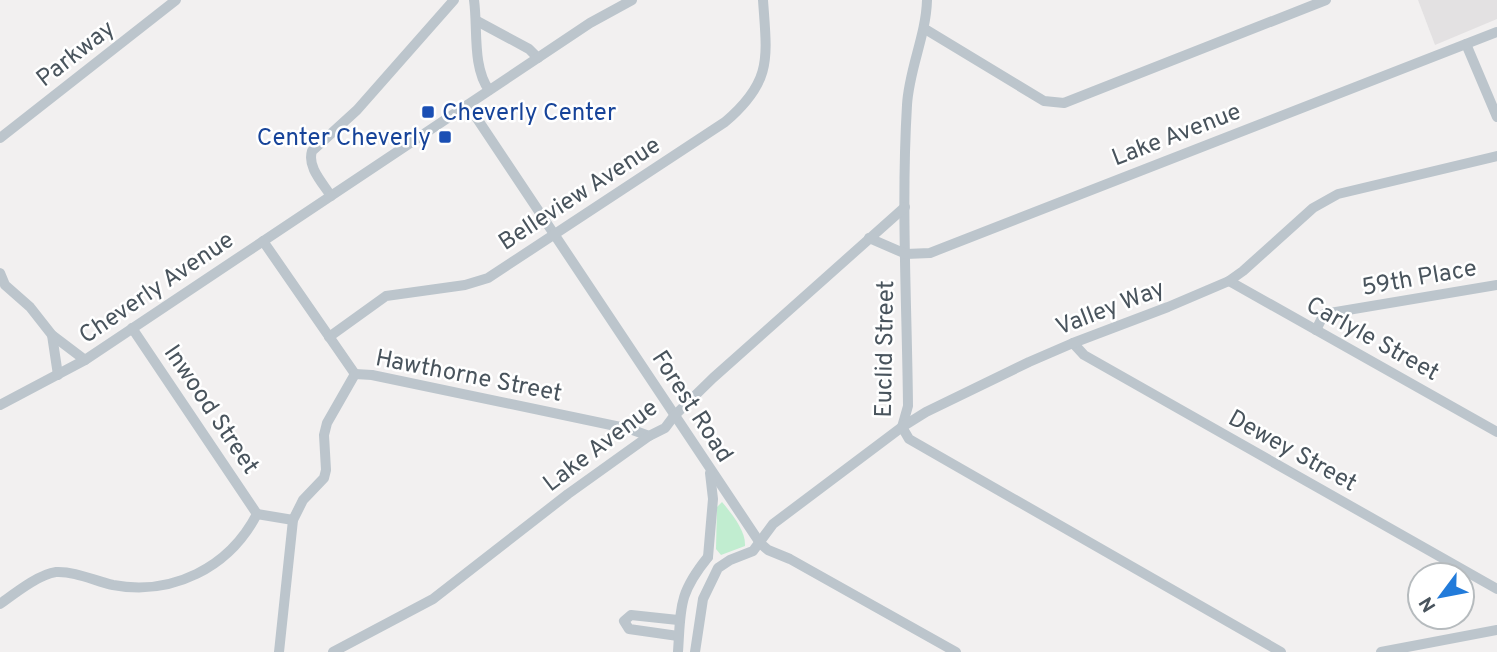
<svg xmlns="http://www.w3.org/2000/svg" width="1497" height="652" viewBox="0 0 1497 652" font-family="Overpass,sans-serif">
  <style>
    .education { fill: #e3e1e2 }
    .green { fill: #c1edd0 }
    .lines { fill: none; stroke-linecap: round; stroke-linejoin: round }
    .minor { stroke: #bcc5cc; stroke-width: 10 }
    .transit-dot { fill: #1a4fb4; stroke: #fff; stroke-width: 2.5 }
    .labels { text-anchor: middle; stroke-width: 5; stroke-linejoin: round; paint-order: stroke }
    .street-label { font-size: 24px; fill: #49545d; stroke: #fff }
    .transit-label { font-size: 24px; fill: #164399; stroke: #fff; text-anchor: start }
  </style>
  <rect width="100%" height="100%" fill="#f2f0f0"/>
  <path class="education" d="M1418 0H1497V19L1435 45Z"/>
  <path class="green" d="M722 502C732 514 746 531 745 546L721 555 716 549 717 507Z"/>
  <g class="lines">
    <g class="minor">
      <path d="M474 0C478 28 472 67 489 90"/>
      <path d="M927 0C926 36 909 69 907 105 901 205 907 306 908 406L902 427 909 439 1281 652"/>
      <path d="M477 21 529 49 538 58"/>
      <path d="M925 29 1044 101 1064 103 1326 0"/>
      <path d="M1466 44 1497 117"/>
      <path d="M468 105 760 543 768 550 790 559 956 652"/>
      <path d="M0 138 176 0"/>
      <path d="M331 196C322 182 307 167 312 151L357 110 454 0"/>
      <path d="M869 238 906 254 930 253 1497 32"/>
      <path d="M263 241 355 374"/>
      <path d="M0 273 5 285 30 307 52 335 85 360"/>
      <path d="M1229 281 1497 432"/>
      <path d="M132 328 257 514"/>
      <path d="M1316 330 1324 314 1497 285"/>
      <path d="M52 335 58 375"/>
      <path d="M329 337 386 296 465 285 488 278 725 122C773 81 767 58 763 0"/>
      <path d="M1073 343 1084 355 1497 589"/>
      <path d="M355 374 372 375 630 429 649 436"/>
      <path d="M0 405 85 360 590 23 632 0"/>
      <path d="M257 514 293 520"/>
      <path d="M708 557 713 499 710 473"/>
      <path d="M0 604C14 594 39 574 56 572 75 571 95 581 113 585 172 596 229 568 257 514"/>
      <path d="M678 636 629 629 624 621 631 615 678 620"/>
      <path d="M279 652 293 520 303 500 324 478 326 470 324 435 327 423 355 374"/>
      <path d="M333 652 433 599 568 494 649 436 665 428 674 416 713 378 905 207"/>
      <path d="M678 652C681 607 678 594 708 557"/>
      <path d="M695 652 703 599 718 568 730 560 753 551 773 524 902 427 926 412 1029 362 1073 343 1168 307 1229 281 1243 271 1313 208 1338 194 1497 156"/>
      <path d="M1381 652 1497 630"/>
    </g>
  </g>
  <g class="transit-dot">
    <rect x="421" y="105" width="14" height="14" rx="3.5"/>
    <rect x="438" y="130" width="14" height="14" rx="3.5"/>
  </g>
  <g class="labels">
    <g class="street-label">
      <text transform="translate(75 53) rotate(-38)" y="8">Parkway</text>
      <text transform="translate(1176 134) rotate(-21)" y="8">Lake Avenue</text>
      <text transform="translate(579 193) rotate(-33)" y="8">Belleview Avenue</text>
      <text transform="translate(1419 277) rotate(-10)" y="8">59th Place</text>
      <text transform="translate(156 287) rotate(-34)" y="8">Cheverly Avenue</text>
      <text transform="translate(1110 307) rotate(-21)" y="8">Valley Way</text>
      <text transform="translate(1373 338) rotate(29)" y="8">Carlyle Street</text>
      <text transform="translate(884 349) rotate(-89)" y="8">Euclid Street</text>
      <text transform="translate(469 375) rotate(11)" y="8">Hawthorne Street</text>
      <text transform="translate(693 406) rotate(57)" y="8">Forest Road</text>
      <text transform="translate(212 409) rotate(56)" y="8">Inwood Street</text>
      <text transform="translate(600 445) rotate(-37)" y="8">Lake Avenue</text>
      <text transform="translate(1293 450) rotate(29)" y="8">Dewey Street</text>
    </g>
    <g class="transit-label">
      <text x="442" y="120">Cheverly Center</text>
      <text x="431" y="145" text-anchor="end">Center Cheverly</text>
    </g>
  </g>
  <g transform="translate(1441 596) rotate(238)"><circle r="33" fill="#ffffff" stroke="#b6bbbe" stroke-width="2"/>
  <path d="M0-5L12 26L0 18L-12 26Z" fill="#227bda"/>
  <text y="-10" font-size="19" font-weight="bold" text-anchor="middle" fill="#49545d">N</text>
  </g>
</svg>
